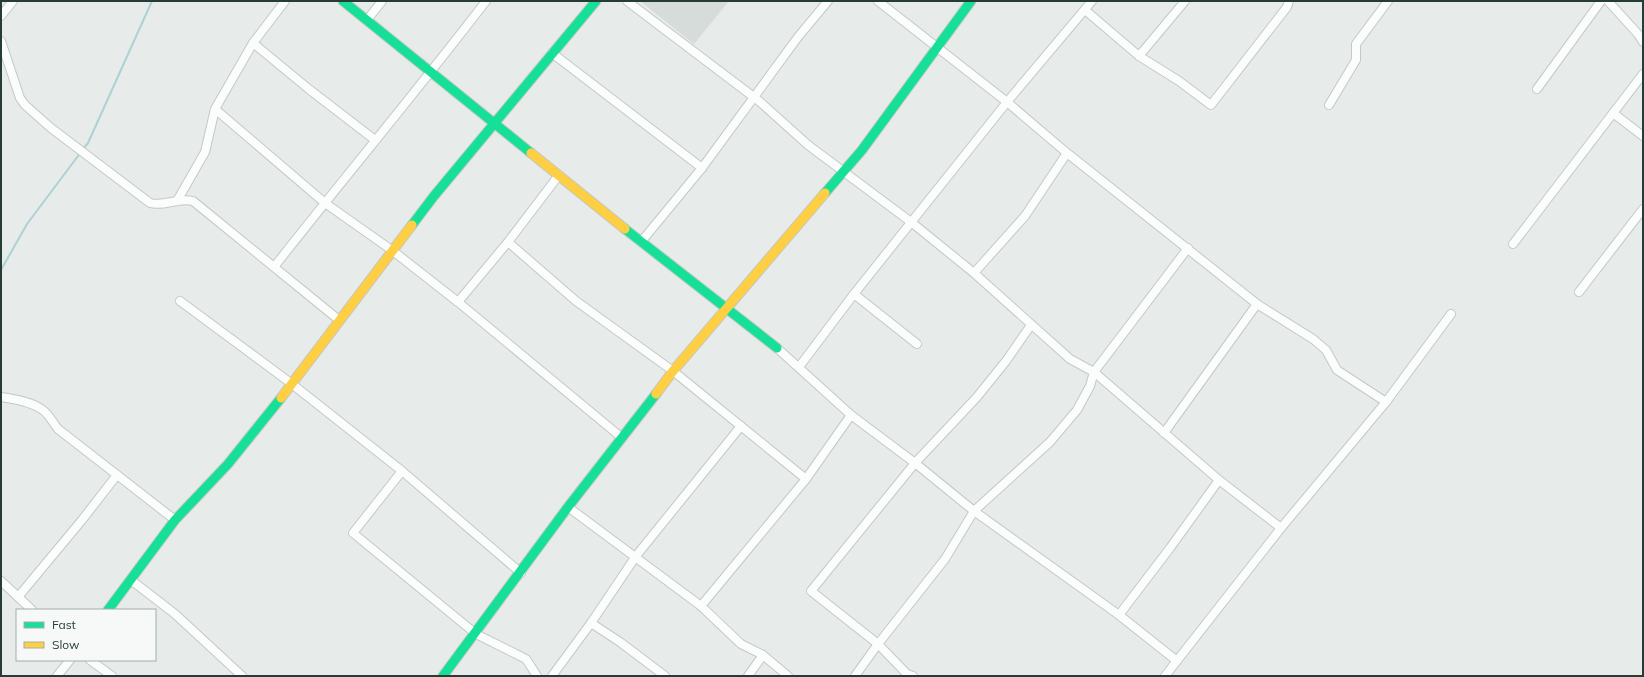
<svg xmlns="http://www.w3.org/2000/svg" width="1644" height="677" viewBox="0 0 1644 677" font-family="Mulish,sans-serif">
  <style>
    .built { fill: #d5dcd9 }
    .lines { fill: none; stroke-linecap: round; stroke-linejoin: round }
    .stream { stroke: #acd2d5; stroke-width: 2 }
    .street-casing { stroke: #c4c8c6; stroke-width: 10 }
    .fast-casing { stroke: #c3c8c6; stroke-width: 11 }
    .slow-casing { stroke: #c3c8c6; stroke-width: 11 }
    .street { stroke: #fbfcfc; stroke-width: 8 }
    .fast { stroke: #16e098; stroke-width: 9 }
    .slow { stroke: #ffcf43; stroke-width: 9 }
  </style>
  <rect width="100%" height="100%" fill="#e7ebe9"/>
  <path class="built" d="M640 1H729L694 44Z"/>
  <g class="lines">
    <g class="stream">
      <path d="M83 149 88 143 152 1"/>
      <path d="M1 270 27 224 81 152"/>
    </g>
    <defs>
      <g id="street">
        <path d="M627 1 759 101 808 145 911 222 974 273 1025 216 1067 153"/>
        <path d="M878 1 1007 102 1067 153 1257 304 1313 339 1326 350 1337 370 1386 402"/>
        <path d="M1608 1 1638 34 1643 42"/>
        <path d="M1085 10 1139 56 1179 81 1211 105 1287 7 1289 1"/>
        <path d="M1 16 13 1"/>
        <path d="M367 20 382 1"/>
        <path d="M1 41 20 98 25 105 51 128 150 203C165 207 178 197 193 201L339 320"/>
        <path d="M253 43 310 90 375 140"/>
        <path d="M552 53 702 168"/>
        <path d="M1139 56 1185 1"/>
        <path d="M1537 89 1601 1"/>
        <path d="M1329 105 1356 60V44L1388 1"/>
        <path d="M215 109 325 203 393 251 458 302 621 437"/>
        <path d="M1613 113 1643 136"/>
        <path d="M177 201 205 152 215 109 253 43 285 1"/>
        <path d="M508 242 576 301 673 371 806 479"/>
        <path d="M641 242 702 168 798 37 828 1"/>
        <path d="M1513 244 1643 74"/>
        <path d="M274 267C344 178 417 91 486 1"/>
        <path d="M974 273 1070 359 1094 372 1219 480"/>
        <path d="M1579 292 1643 209"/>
        <path d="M854 294 917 344"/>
        <path d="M180 301 292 384 402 471 521 573"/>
        <path d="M458 302 508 242 559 175"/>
        <path d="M777 348 851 415 915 463 974 511 1119 615 1170 548 1219 480 1281 528"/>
        <path d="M799 367 854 294 1007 102 1092 1"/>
        <path d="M1 397C15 399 33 402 44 411 50 416 53 423 58 429L175 520"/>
        <path d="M1164 433 1257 304"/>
        <path d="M402 471 353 533 476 634 526 659 537 676"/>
        <path d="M568 507 701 606 741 644 763 655 788 676"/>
        <path d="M131 580 175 614 242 676"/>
        <path d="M1 581 32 610"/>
        <path d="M18 597 82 520 117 475"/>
        <path d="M701 606 806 479 851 415"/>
        <path d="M1119 615 1177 661"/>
        <path d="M591 623 620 642 665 676"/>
        <path d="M90 660 112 676"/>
        <path d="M57 676 70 660"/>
        <path d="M552 676 591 623 636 556 741 426"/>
        <path d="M748 676 763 655"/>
        <path d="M855 676 878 644 945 559 974 511 1050 442 1077 410 1090 386 1094 372 1188 248"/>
        <path d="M913 676 907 674 878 644 811 591 915 463 977 397 1006 361 1031 325"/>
        <path d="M1165 676 1281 528 1386 402 1451 314"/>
      </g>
      <g id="fast">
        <path d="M343 1 531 153"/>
        <path d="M825 193 862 150 971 1"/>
        <path d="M412 225 434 196 596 1"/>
        <path d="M625 229 777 348"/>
        <path d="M108 610 175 520 228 464 281 398"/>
        <path d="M443 676 568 507 656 394"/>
      </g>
      <g id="slow">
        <path d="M531 153 625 229"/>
        <path d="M656 394 673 371 825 193"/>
        <path d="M281 398 412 225"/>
      </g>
    </defs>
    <use href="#street" class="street-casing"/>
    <use href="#fast" class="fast-casing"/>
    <use href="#slow" class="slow-casing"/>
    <use href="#street" class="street"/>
    <use href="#fast" class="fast"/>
    <use href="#slow" class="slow"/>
  </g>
  <rect width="1644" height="677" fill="none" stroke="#263d35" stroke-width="4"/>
  <rect x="16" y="609" width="140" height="52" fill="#f6f9f7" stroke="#a3aea9"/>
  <rect x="24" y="622" width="20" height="6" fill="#16e098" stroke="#a3aea9"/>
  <text x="52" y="629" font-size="12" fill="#263d35">Fast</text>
  <rect x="24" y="642" width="20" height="6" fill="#ffcf43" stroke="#a3aea9"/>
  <text x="52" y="649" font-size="12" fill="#263d35">Slow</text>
</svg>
